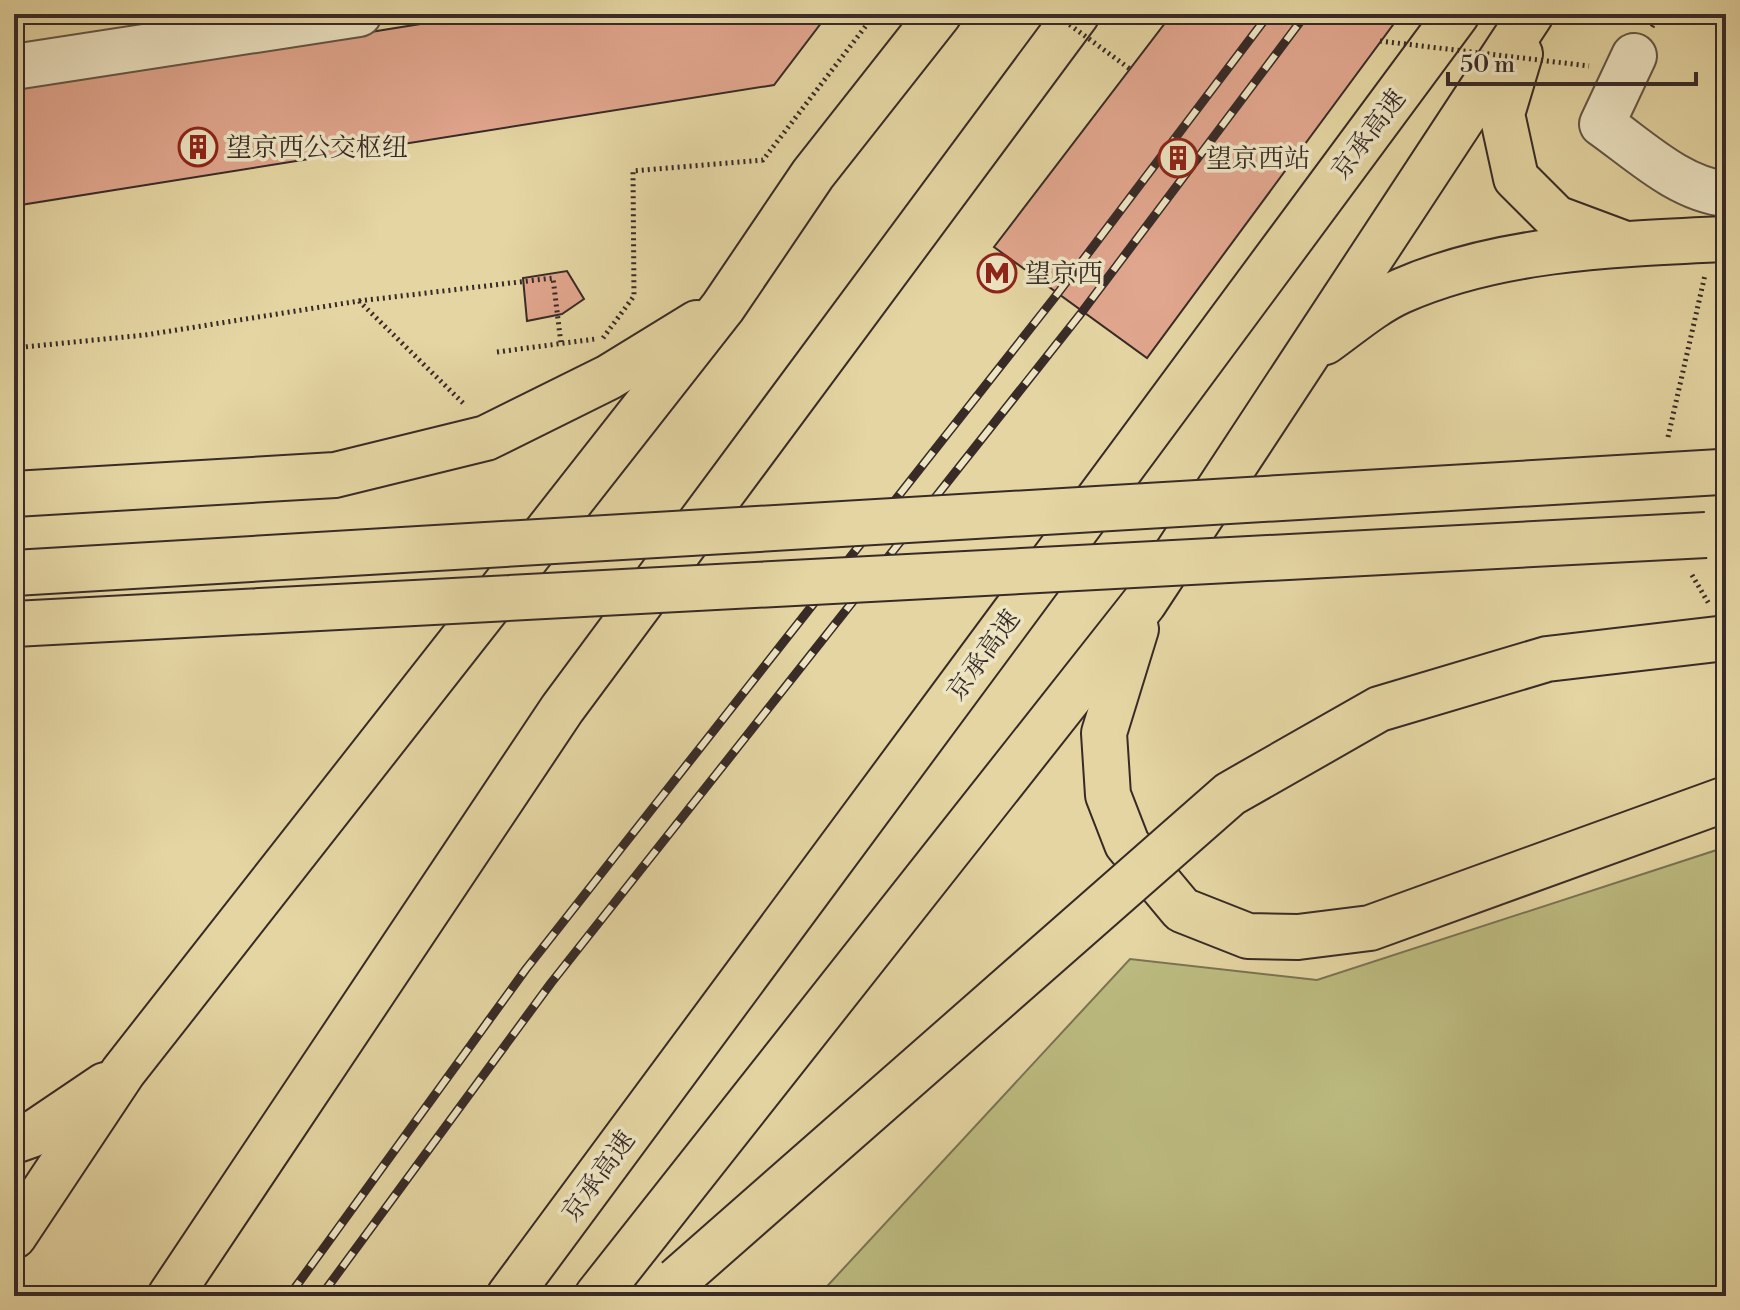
<svg xmlns="http://www.w3.org/2000/svg" width="1740" height="1310" viewBox="0 0 1740 1310" font-family="'Libre Bodoni','Noto Serif SC',serif">
  <style>
    .green { fill: #bcbb80; stroke: #7a7354; stroke-width: 2 }
    .building { fill: #e1a68e; stroke: #382b27; stroke-width: 2 }
    .lines { fill: none; stroke-linecap: round; stroke-linejoin: round }
    .minor-casing { stroke: #635646; stroke-width: 48 }
    .highway-casing { stroke: #382b27; stroke-width: 48 }
    .path { stroke: #382b27; stroke-width: 5; stroke-dasharray: 2 4; stroke-linecap: butt }
    .minor { stroke: #ede4c3; stroke-width: 44 }
    .highway { stroke: #e4d5a2; stroke-width: 44 }
    .rail-casing { stroke: #382b27; stroke-width: 9 }
    .rail { stroke: #ede4c3; stroke-width: 6; stroke-dasharray: 18; stroke-linecap: butt }
    .major-bridge-casing { stroke: #382b27; stroke-width: 48; stroke-linecap: butt }
    .highway-bridge-casing { stroke: #382b27; stroke-width: 48; stroke-linecap: butt }
    .path-bridge { stroke: #382b27; stroke-width: 5; stroke-dasharray: 2 4; stroke-linecap: butt }
    .major-bridge { stroke: #e4d5a2; stroke-width: 44 }
    .highway-bridge { stroke: #e4d5a2; stroke-width: 44 }
    .labels { text-anchor: middle; stroke-width: 7; stroke-linejoin: round; paint-order: stroke }
    .street-label { font-size: 26px; fill: #382b27; stroke: #ede4c3 }
    .poi-label { font-size: 26px; fill: #382b27; stroke: #ede4c3; text-anchor: start }
  </style>
  <rect width="100%" height="100%" fill="#e4d5a2"/>
  <filter id="stains"><feTurbulence type="fractalNoise" baseFrequency=".0025" numOctaves="4"/><feColorMatrix values="0 0 0 0 .2 0 0 0 0 .09 0 0 0 0 .02 0 0 0 .5 -.17"/></filter>
  <radialGradient id="worn" r=".72"><stop offset=".6" stop-color="#630" stop-opacity="0"/><stop offset="1" stop-color="#630" stop-opacity=".3"/></radialGradient>
  <path class="green" d="M1726 847V1296H818L1130 959 1317 980Z"/>
  <g class="building">
    <path d="M483 14H828L774 85 14 206V89Z"/>
    <path d="M1172 14H1401L1147 358 994 247Z"/>
    <path d="M567 271 584 299 562 314 527 321 523 278Z"/>
  </g>
  <g class="lines">
    <defs>
      <g id="minor">
        <path d="M1634 56 1602 124C1639 150 1679 189 1726 194"/>
        <path d="M14 67 359 14"/>
      </g>
      <g id="highway">
        <path d="M1520 54 1502 114 1516 178 1556 218 1623 243"/>
        <path d="M1325 342C1349 325 1374 303 1401 291 1501 247 1619 244 1726 239"/>
        <path d="M14 494 335 475 486 438 609 377 697 323"/>
        <path d="M1136 629 1104 733 1108 795 1127 844 1182 910 1248 936 1298 937 1370 928 1726 799"/>
        <path d="M14 1141 31 1135 105 1085"/>
        <path d="M14 1236 123 1072 723 307 813 174 939 14"/>
        <path d="M170 1296 562 709 1077 14"/>
        <path d="M509 1296 1457 14"/>
        <path d="M597 1296 1144 603 1531 14"/>
      </g>
    </defs>
    <use href="#minor" class="minor-casing"/>
    <use href="#highway" class="highway-casing"/>
    <g class="path">
      <path d="M1652 27 1660 14"/>
      <path d="M359 301 553 278 561 344"/>
      <path d="M14 348 145 335 359 301 463 403"/>
      <path d="M497 352 595 339"/>
      <path d="M1668 437 1705 275"/>
      <path d="M1692 575 1709 604"/>
    </g>
    <use href="#minor" class="minor"/>
    <use href="#highway" class="highway"/>
    <defs>
      <g id="rail">
        <path d="M289 1296 526 969 1055 297 1269 14"/>
        <path d="M321 1296 551 983 1082 312 1306 14"/>
      </g>
    </defs>
    <use href="#rail" class="rail-casing"/>
    <use href="#rail" class="rail"/>
    <defs>
      <g id="major-bridge">
        <path d="M14 573 1720 472"/>
        <path d="M14 624 1706 535"/>
      </g>
      <path id="highway-bridge" d="M677 1280 1230 794 1379 709 1547 659 1726 638"/>
    </defs>
    <use href="#major-bridge" class="major-bridge-casing"/>
    <use href="#highway-bridge" class="highway-bridge-casing"/>
    <g class="path-bridge">
      <path d="M1055 14 1130 69"/>
      <path d="M1380 41 1589 66"/>
      <path d="M603 338 634 296 633 171 763 160 875 14"/>
    </g>
    <use href="#major-bridge" class="major-bridge"/>
    <use href="#highway-bridge" class="highway-bridge"/>
  </g>
  <defs>
    <symbol id="building-ring" viewBox="-11 -11 22 22"><circle r="9.5" fill="#ede4c3" stroke="#8f2418" stroke-width="1.5"/><path d="M-4-6H4V6H1V3H-1V6H-4ZM-2.5-4.3h1.7v1.8h-1.7ZM.8-4.3h1.7v1.8H.8ZM-2.5-1h1.7V.8h-1.7ZM.8-1h1.7V.8H.8Z" fill="#8f2418"/></symbol>
    <symbol id="metro-ring" viewBox="-11 -11 22 22"><circle r="9.5" fill="#ede4c3" stroke="#8f2418" stroke-width="1.5"/><path d="M-5.5 5V-5H-3L0 0L3-5H5.5V5H3V-.5L0 4L-3-.5V5Z" fill="#8f2418"/></symbol>
  </defs>
  <g fill-rule="evenodd">
    <use href="#building-ring" x="176" y="125" width="44" height="44"/>
    <use href="#building-ring" x="1156" y="136" width="44" height="44"/>
    <use href="#metro-ring" x="975" y="251" width="44" height="44"/>
  </g>
  <g class="labels">
    <g class="street-label">
      <text transform="translate(1368 134) rotate(-53)" y="9">京承高速</text>
      <text transform="translate(983 655) rotate(-54)" y="9">京承高速</text>
      <text transform="translate(598 1176) rotate(-54)" y="9">京承高速</text>
    </g>
    <g class="poi-label">
      <text x="226" y="156">望京西公交枢纽</text>
      <text x="1206" y="167">望京西站</text>
      <text x="1025" y="282">望京西</text>
    </g>
  </g>
  <rect width="1740" height="1310" fill="none" stroke="#e4d5a2" stroke-width="48"/>
  <rect x="16" y="16" width="1708" height="1278" fill="none" stroke="#382b27" stroke-width="4"/>
  <rect x="24" y="24" width="1692" height="1262" fill="none" stroke="#382b27" stroke-width="2"/>
  <path d="M1448 72v12h248v-12" fill="none" stroke="#382b27" stroke-width="4"/>
  <text x="1460" y="72" font-size="24" fill="#382b27" stroke="#ede4c3" stroke-width="6" paint-order="stroke">50 m</text>
  <rect width="100%" height="100%" filter="url(#stains)"/>
  <rect width="100%" height="100%" fill="url(#worn)"/>
</svg>
